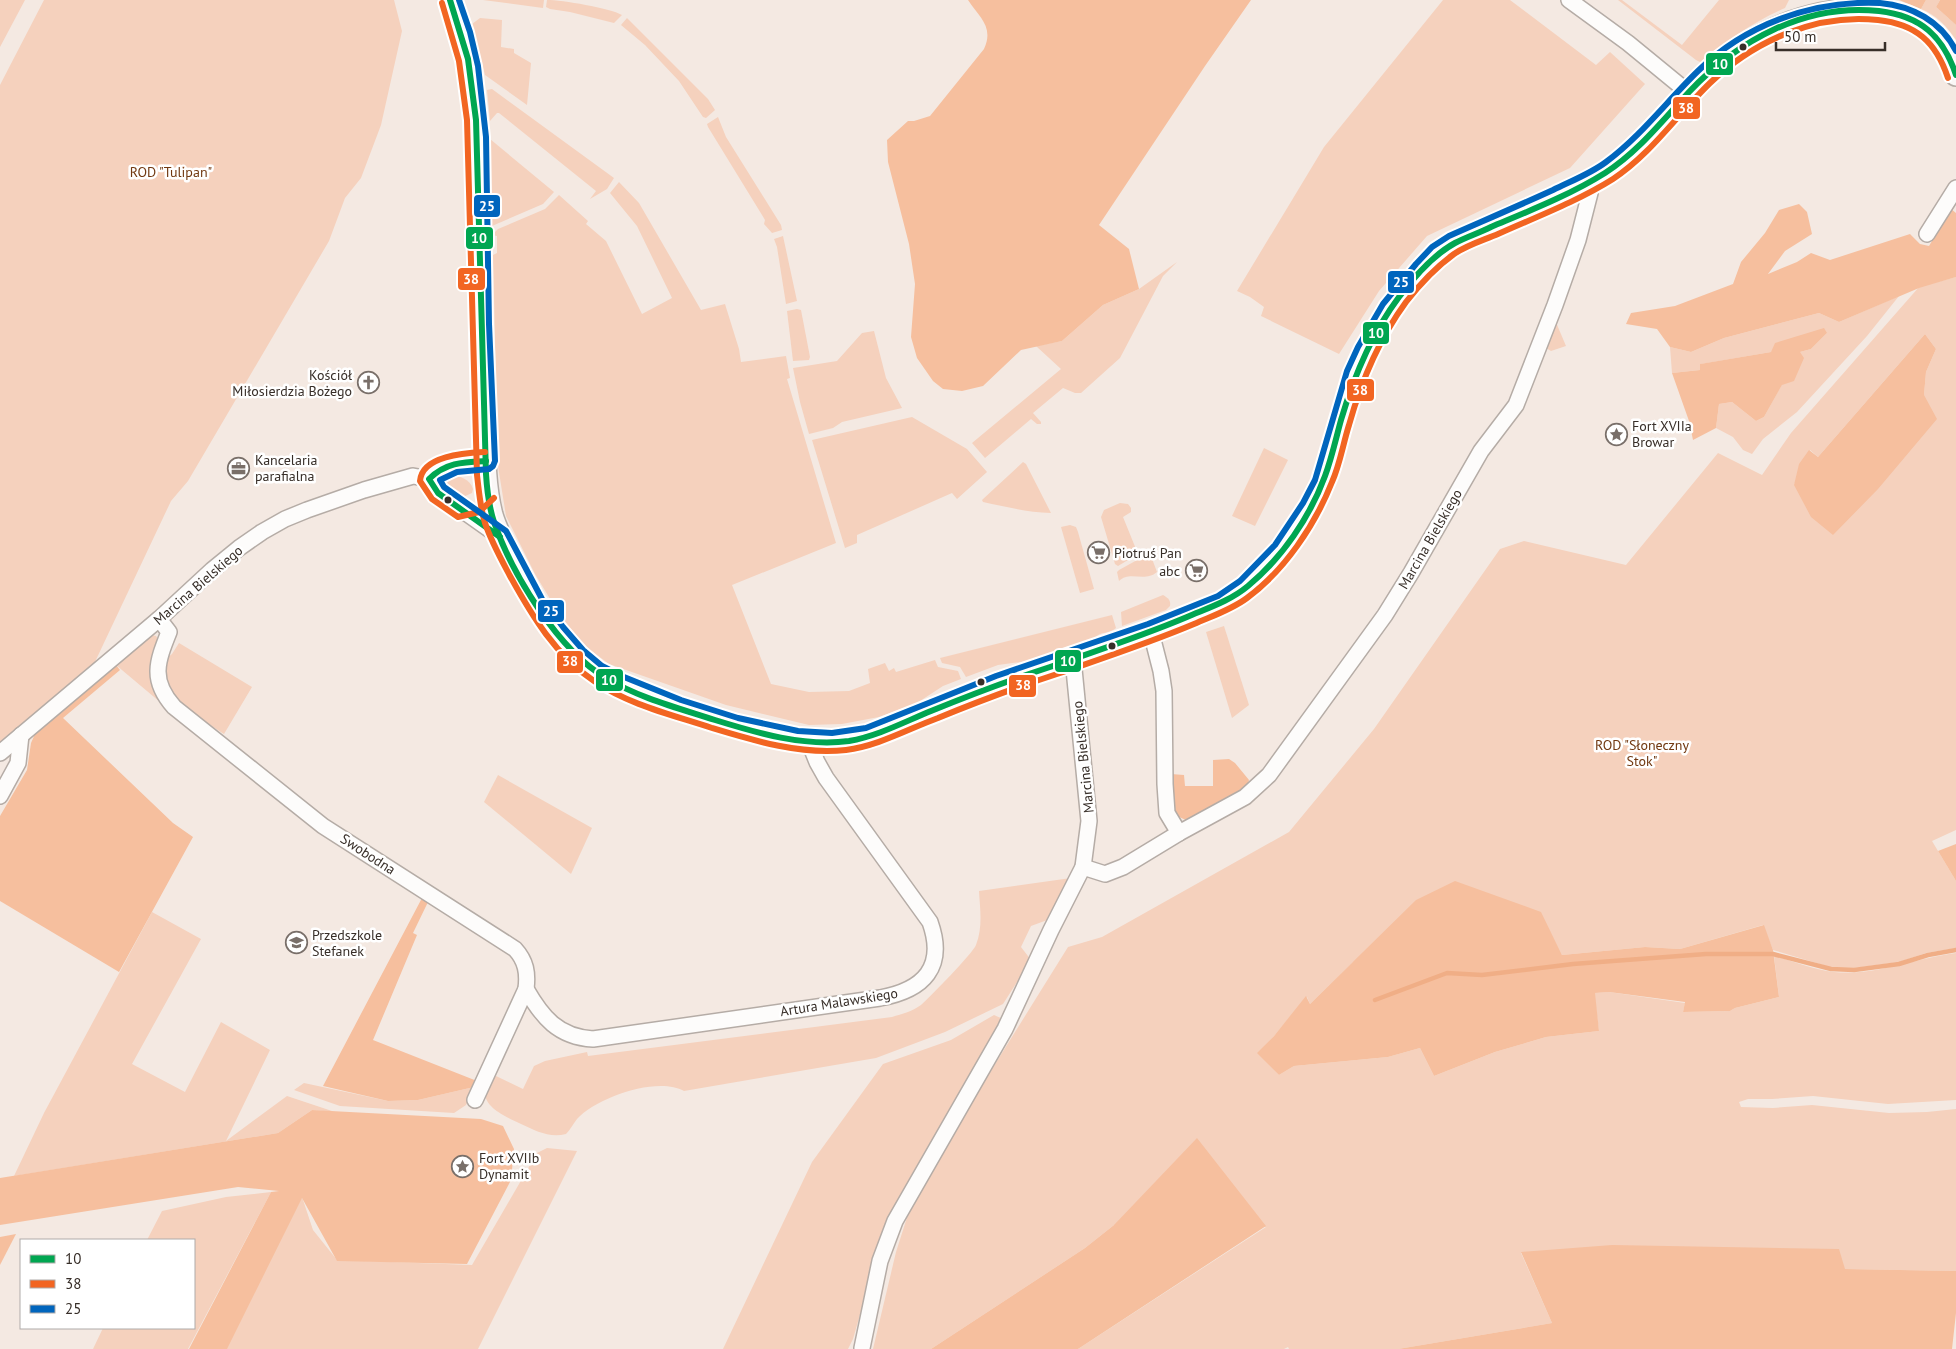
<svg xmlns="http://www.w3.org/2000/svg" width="1956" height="1349" viewBox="0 0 1956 1349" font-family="'PT Sans',sans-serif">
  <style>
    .green { fill: #f5d1bd; fill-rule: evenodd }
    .forest { fill: #f6bf9e }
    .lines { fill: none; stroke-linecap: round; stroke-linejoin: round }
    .stream { stroke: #f0ae86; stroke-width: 4.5 }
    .street-casing { stroke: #b5aca6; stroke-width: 18 }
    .secondary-casing { stroke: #b5aca6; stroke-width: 24 }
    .street { stroke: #fdfcfb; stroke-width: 15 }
    .secondary { stroke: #faf7f6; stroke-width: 21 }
    .bus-1-casing { stroke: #fff; stroke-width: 10 }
    .bus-2-casing { stroke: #fff; stroke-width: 10 }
    .bus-3-casing { stroke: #fff; stroke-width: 10 }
    .bus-1 { stroke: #00a651; stroke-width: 6 }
    .bus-2 { stroke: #f26522; stroke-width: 6 }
    .bus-3 { stroke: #0065bd; stroke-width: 6 }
    .bus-dot { fill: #372e28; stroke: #fff; stroke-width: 2 }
    .labels { text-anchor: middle; stroke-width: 5; stroke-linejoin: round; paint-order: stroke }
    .park-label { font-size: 14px; fill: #713810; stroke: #fff }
    .poi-label { font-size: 14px; fill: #372e28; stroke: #fff; text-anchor: start }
    .street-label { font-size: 14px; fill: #372e28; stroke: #fff }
    .line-badge { stroke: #fff; stroke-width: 2 }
    .badge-label { font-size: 14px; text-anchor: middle; font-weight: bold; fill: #fff }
  </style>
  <rect width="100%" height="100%" fill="#f4e9e2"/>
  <g class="green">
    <path d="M0 0H25L0 47Z"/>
    <path d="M44 0H394L402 31 381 125 361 178 345 198 329 241 188 481 171 501 94 664 0 743V85Z"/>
    <path d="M483 0H544L543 8Z"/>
    <path d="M547 0C562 0 610 8 622 15L614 23 570 12 550 9 546 7Z"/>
    <path d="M1443 0H1510L1596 65 1610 52 1645 84 1570 168 1427 236 1379 291 1339 354 1261 316 1264 307 1250 297 1237 291 1324 147Z"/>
    <path d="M1618 0H1622L1682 45 1719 0H1789L1785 8C1755 21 1726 40 1702 63L1696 60Z"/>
    <path d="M1926 0H1940L1936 7 1956 25V40C1948 27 1935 14 1921 9Z"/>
    <path d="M480 18 502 20 501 47 514 49V53L531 63 527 105 485 75 472 24Z"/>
    <path d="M627 18 708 99 715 110 706 118 703 117 679 81 645 45 621 25Z"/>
    <path d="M492 89 614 178 607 189 590 199 596 191 499 113H497L490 121 487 90Z"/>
    <path d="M718 117 726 137 781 225 782 230 772 233 764 224 765 220 708 127 707 124Z"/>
    <path d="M490 139 554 192 543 204 492 226Z"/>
    <path d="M619 182 639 203 701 310 725 304 739 349 741 362 786 356 790 378 787 379 836 543 732 585 771 684 809 692 849 691 870 683 868 669 885 663 889 671 894 668 896 672 935 660 938 667 958 671 961 679 943 686 917 703 879 717 842 724 809 725 726 705 609 664 589 649 564 622 535 574 506 516 498 466 493 255 497 253V236L492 235 498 229 545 209 559 195 588 221 586 224 606 241 642 314 672 298 637 226 610 193Z"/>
    <path d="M783 236 797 301 786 304 777 247 774 239Z"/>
    <path d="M1177 262 1163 276 1120 358 1081 393H1075L1063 388 1033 413 1041 422V424H1037L1031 419 985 458 972 443 1061 369 1036 346 1062 341 1103 305 1139 289Z"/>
    <path d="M1956 277V830L1932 841 1956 881V948L1926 953 1899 962 1854 968H1833L1773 950 1763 925 1680 949 1645 947 1562 955 1540 912 1353 962 1310 1004 1307 997 1274 1036 1258 1053 1279 1075 1294 1066 1388 1057 1420 1048 1434 1076 1495 1052 1546 1037 1599 1031 1594 993 1609 992 1685 1003 1683 1012 1730 1011 1735 1008 1779 997 1774 956C1793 961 1814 970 1834 972 1875 976 1916 958 1956 953V1100L1888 1104 1813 1096 1772 1099H1748L1739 1102 1741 1107 1773 1108 1812 1105 1889 1113 1927 1112 1956 1109V1271L1845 1269 1521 1253 1552 1323 1398 1349H1289L1288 1347 1284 1349H1078L1266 1227 1114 1225 1085 1248 931 1349H873L896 1252 911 1205 954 1130 1068 947 1102 937 1289 832 1374 729 1500 549 1524 541 1626 565 1718 453 1762 475 1791 433 1919 287ZM1925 334 1936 349 1926 372 1924 395 1794 485 1810 450 1818 457Z"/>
    <path d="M1899 296 1867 336 1797 412 1763 439 1752 454 1743 450 1733 437 1716 428 1719 404 1732 402 1756 421 1764 417 1800 352 1811 349 1827 333 1771 352 1701 364 1700 370 1672 373 1670 347 1691 352 1724 338 1819 313 1839 322Z"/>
    <path d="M797 309 801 310 810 357 809 360 793 361 787 311Z"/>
    <path d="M1555 320 1566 346 1551 351 1546 348Z"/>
    <path d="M874 331 886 378 902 408 842 422 833 428 809 434 800 402 793 368 837 361 862 333Z"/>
    <path d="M912 417 967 449 987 472 957 499 952 493 857 535V543L845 548 812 440Z"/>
    <path d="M1264 448 1288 460 1255 526 1232 516Z"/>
    <path d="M1023 462 1026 464 1051 513C1027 512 1006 507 983 502L982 500Z"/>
    <path d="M451 475C460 476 470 479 473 489L472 493 461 498C451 496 447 488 446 479Z"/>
    <path d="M1120 503 1128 504 1131 508V512L1123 517 1138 554 1118 566 1115 564 1101 517 1104 510Z"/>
    <path d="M1070 525 1076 527 1078 532 1094 589 1080 593 1061 527Z"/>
    <path d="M1148 554 1151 556 1157 572C1144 583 1130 570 1119 581L1117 572 1119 570Z"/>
    <path d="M1163 595C1168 598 1171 600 1170 606L1166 610 1122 626 1121 612Z"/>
    <path d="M1112 615 1116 628C1110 634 1100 631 1095 638L1036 660 998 665 966 677 960 667 942 663 940 658Z"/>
    <path d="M1224 626 1249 705 1232 718 1206 632Z"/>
    <path d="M152 635 156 636 158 639 151 659 150 670 151 682 166 707 116 665Z"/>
    <path d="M179 643 252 687 224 734C197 715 156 697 167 658L172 654Z"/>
    <path d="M498 775 592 828 571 874 484 802Z"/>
    <path d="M1071 878 1050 919 1031 926 1021 947 1031 960 1003 1004 945 1032 876 1058 684 1091C658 1076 597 1097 577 1119 573 1124 570 1130 566 1134 549 1138 536 1131 521 1124 501 1115 468 1100 496 1076L523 1089 534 1066 545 1061 587 1052 588 1056 892 1017C902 1014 913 1011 921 1005 929 998 973 953 976 945 983 927 980 909 979 891Z"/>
    <path d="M152 912 201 939 132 1064 185 1092 221 1022 270 1050 226 1141 287 1096 335 1112 312 1110 278 1133 14 1176 44 1113Z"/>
    <path d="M994 1015 1003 1019 883 1235 853 1339 848 1349H723L812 1162 883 1064 951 1040Z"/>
    <path d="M304 1083 388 1101 418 1100 474 1087 466 1105 454 1113 340 1106 294 1090Z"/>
    <path d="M547 1148 577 1151 478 1349H224L302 1197 313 1230 337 1260 472 1265 537 1153Z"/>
    <path d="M271 1192 188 1349H93L103 1328H194V1240H147L162 1211 226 1197Z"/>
  </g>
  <g class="forest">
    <path d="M968 0H1251L1205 66 1099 225 1129 249 1139 289 1103 305 1062 341 1021 350 983 386 962 391 943 389 933 381 917 358 911 337 915 284 909 244 888 162 887 140 908 121H914L930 116 984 49C994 27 980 18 968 0Z"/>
    <path d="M1899 0H1926L1921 9Z"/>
    <path d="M1940 0H1956V25L1936 7Z"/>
    <path d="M1799 204 1807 212 1812 234 1785 251 1768 274 1797 262 1811 253 1830 260 1910 234 1920 244 1929 246 1951 209 1956 213V277L1919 288 1839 322 1819 313 1724 338 1691 352 1670 347 1657 329 1626 324 1631 313 1675 306 1733 284 1741 262 1765 233 1779 210Z"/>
    <path d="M1824 328 1827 333 1811 349 1800 352 1804 358 1794 381 1782 385 1764 417 1756 421 1732 402 1719 404 1716 428 1693 440 1689 421 1672 373 1700 370V364L1771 352 1775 343Z"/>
    <path d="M1925 334 1936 349 1926 372 1924 395 1937 419 1878 489 1833 535 1811 517 1794 485 1799 464 1809 450 1818 457Z"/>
    <path d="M116 665 120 670 63 718 173 823 193 837 119 972 0 901V816L27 770 31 743 35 734Z"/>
    <path d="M1229 759 1235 763 1249 780 1246 791 1188 821 1177 816 1174 811 1171 774 1184 775 1185 786H1213V760Z"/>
    <path d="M1956 844V881L1938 851Z"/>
    <path d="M1455 881 1541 912 1562 955 1645 947 1680 949 1764 925 1773 950 1779 997 1735 1008 1730 1011 1683 1012 1685 1002 1609 992 1595 993 1599 1031 1546 1037 1495 1052 1434 1076 1420 1048 1388 1057 1294 1066 1279 1075 1257 1053 1274 1036 1306 996 1310 1004 1416 900Z"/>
    <path d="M422 898 428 902 413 933 417 935 373 1040 477 1081 474 1087 418 1100 388 1101 323 1086Z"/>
    <path d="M312 1110 481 1119 503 1126 514 1149 511 1180 467 1264 337 1261 302 1198 227 1349H189L271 1192 279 1191 238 1187 0 1225V1178L278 1133Z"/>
    <path d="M1197 1138 1266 1226 1078 1349H931L1085 1248 1114 1225Z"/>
    <path d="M16 1234 0 1265V1237Z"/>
    <path d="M1612 1245 1839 1249 1845 1269 1956 1271V1313L1952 1349H1398L1552 1323 1521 1252Z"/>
  </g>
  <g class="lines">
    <path class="stream" d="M1375 1000 1447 973 1482 975 1573 964 1706 954H1773L1831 969 1854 970 1899 964 1928 955 1956 950"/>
    <defs>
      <g id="street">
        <path d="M1569 0 1628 43 1689 93"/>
        <path d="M1927 234 1956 188"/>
        <path d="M429 479 438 493 500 537"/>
        <path d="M429 479C446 459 462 463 486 461"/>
        <path d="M159 619 169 632C157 662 150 680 174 707L323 826 515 949C526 961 528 973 526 989L475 1100"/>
        <path d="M1151 632 1161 671 1164 691 1165 784 1167 813 1179 833"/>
        <path d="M0 753 159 619 212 570 239 548 262 532 285 519 307 510 364 490 413 476 429 479"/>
        <path d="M0 796 18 763 21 735"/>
        <path d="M1083 867 1105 874 1123 867 1179 833 1245 797 1269 775 1385 615 1411 573 1481 451 1516 405 1555 305 1578 240 1590 193 1585 184"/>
        <path d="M526 989C542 1017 558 1037 593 1039L880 998C924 990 946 967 930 922L826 778 817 762 809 742"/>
        <path d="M862 1348 880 1261 895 1221 1005 1029 1051 930 1083 867 1089 821 1073 659"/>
      </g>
      <path id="secondary" d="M450 0C481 79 479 159 479 242 480 297 481 351 484 406 485 441 483 480 492 515 497 532 506 548 514 564 535 604 558 645 596 672 620 689 659 702 688 711 736 726 797 748 847 741 877 736 905 721 933 710 956 701 978 692 1001 684 1061 662 1122 645 1181 620 1203 610 1227 604 1246 588 1275 565 1306 521 1321 486 1331 465 1335 439 1342 417 1362 351 1395 284 1453 244 1485 230 1517 216 1549 201 1570 191 1591 182 1610 170 1646 144 1673 108 1704 77 1753 29 1824 0 1893 13 1927 21 1947 42 1956 75"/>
    </defs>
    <use href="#street" class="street-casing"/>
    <use href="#secondary" class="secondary-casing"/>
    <use href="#street" class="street"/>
    <use href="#secondary" class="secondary"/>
    <defs>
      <g id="bus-1">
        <path d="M450 0 468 59 476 120 486 474C487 490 489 507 494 522 512 574 558 650 606 678 639 698 678 708 715 720 757 733 804 747 849 741 878 736 904 722 931 711 970 695 1010 680 1050 667 1096 651 1142 636 1187 617 1208 608 1230 601 1248 586 1282 558 1310 517 1325 476 1332 457 1336 438 1341 420 1354 376 1372 333 1399 297 1414 277 1433 255 1455 243 1466 237 1479 233 1491 227 1529 211 1570 195 1605 173 1638 152 1663 120 1689 92 1738 40 1806 3 1879 11 1921 16 1943 36 1956 75"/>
        <path d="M486 461C464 462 446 462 429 479L438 493 500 537"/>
      </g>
      <g id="bus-2">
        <path d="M442 3 459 61 467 120 477 475C479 491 480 507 485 523 491 541 501 559 510 576 532 616 556 656 594 681 629 705 673 715 712 728 755 741 801 755 846 750 878 746 908 729 938 718 977 702 1017 687 1057 674 1103 658 1149 643 1194 624 1212 616 1231 610 1247 598 1285 570 1315 525 1332 482 1340 464 1343 444 1349 425 1361 382 1379 339 1406 302 1420 284 1436 267 1454 254 1467 245 1484 240 1498 234 1536 217 1578 201 1613 179 1651 154 1677 115 1710 83 1754 41 1816 13 1878 20 1916 24 1936 42 1948 78"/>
        <path d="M485 452C467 453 422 455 420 481L432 499 458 517 479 512 494 498"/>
      </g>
      <path id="bus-3" d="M459 0 470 32 478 66 486 137 489 324 495 461 493 466 489 469 457 472 440 480 444 487 506 531 542 599 563 627 583 650 602 666 624 677 681 700 738 718 798 731 832 733 866 728 996 676 1148 624 1218 596 1240 581 1275 545 1303 503 1315 480 1347 371 1358 347 1383 304 1416 264 1432 247 1449 236C1483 221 1518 206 1553 190 1571 181 1590 174 1606 162 1641 136 1667 101 1698 71 1745 25 1812 0 1880 3 1912 6 1941 21 1956 51"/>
    </defs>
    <use href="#bus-1" class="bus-1-casing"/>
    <use href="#bus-2" class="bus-2-casing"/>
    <use href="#bus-3" class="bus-3-casing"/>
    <use href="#bus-1" class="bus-1"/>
    <use href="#bus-2" class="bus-2"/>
    <use href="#bus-3" class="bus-3"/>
  </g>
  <defs>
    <symbol id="church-ring" viewBox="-11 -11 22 22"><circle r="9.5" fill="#fff" stroke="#796f69" stroke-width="1.5"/><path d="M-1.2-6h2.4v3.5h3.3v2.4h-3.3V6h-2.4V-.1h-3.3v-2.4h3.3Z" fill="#796f69"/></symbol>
    <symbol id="sight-ring" viewBox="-11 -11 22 22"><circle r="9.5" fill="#fff" stroke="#796f69" stroke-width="1.5"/><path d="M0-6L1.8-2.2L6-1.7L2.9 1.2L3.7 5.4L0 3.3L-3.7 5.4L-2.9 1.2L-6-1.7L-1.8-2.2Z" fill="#796f69"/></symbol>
    <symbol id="office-ring" viewBox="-11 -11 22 22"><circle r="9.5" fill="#fff" stroke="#796f69" stroke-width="1.5"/><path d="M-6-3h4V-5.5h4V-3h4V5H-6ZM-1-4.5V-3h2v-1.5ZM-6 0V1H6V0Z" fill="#796f69"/></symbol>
    <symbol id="supermarket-ring" viewBox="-11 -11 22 22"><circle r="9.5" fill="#fff" stroke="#796f69" stroke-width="1.5"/><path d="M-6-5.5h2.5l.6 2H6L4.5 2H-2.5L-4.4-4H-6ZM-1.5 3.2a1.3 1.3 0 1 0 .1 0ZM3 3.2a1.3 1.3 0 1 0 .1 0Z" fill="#796f69"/></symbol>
    <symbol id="school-ring" viewBox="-11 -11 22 22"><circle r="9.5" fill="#fff" stroke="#796f69" stroke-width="1.5"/><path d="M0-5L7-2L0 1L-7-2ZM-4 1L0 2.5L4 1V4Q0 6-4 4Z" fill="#796f69"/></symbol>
  </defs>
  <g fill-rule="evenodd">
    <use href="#church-ring" x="356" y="370" width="25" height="25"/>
    <use href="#sight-ring" x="1604" y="422" width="25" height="25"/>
    <use href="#office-ring" x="226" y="456" width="25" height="25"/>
    <use href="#supermarket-ring" x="1086" y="540" width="25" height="25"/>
    <use href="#supermarket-ring" x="1184" y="558" width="25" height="25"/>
    <use href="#school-ring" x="284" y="930" width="25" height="25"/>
    <use href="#sight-ring" x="450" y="1154" width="25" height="25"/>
  </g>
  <g class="bus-dot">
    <circle cx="1743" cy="47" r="4.5"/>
    <circle cx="448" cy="500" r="4.5"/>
    <circle cx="1112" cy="646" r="4.5"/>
    <circle cx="981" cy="682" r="4.5"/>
  </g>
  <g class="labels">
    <g class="park-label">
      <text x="171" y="177">ROD "Tulipan"</text>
      <text x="1642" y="750">ROD "Słoneczny<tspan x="1642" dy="16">Stok"</tspan></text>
    </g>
    <g class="poi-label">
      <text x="352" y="380" text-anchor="end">Kościół<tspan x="352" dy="16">Miłosierdzia Bożego</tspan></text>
      <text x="1632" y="431">Fort XVIIa<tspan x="1632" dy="16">Browar</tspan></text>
      <text x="255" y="465">Kancelaria<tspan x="255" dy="16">parafialna</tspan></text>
      <text x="1114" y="558">Piotruś Pan</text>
      <text x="1180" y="576" text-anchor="end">abc</text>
      <text x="312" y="940">Przedszkole<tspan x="312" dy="16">Stefanek</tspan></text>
      <text x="479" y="1163">Fort XVIIb<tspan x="479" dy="16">Dynamit</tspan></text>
    </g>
    <g class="street-label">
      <text transform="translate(1430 539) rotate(-60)" y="5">Marcina Bielskiego</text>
      <text transform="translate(198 585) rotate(-41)" y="5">Marcina Bielskiego</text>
      <text transform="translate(1083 757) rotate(-96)" y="5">Marcina Bielskiego</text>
      <text transform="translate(368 854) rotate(33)" y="5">Swobodna</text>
      <text transform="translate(839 1002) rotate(-9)" y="5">Artura Malawskiego</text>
    </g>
  </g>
  <g class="line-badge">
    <rect x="1705" y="52" width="29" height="24" rx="5" fill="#00a651"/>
    <rect x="1672" y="96" width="29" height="24" rx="5" fill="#f26522"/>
    <rect x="473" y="194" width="28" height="24" rx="5" fill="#0065bd"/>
    <rect x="465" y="226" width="29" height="24" rx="5" fill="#00a651"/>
    <rect x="457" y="267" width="29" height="24" rx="5" fill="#f26522"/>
    <rect x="1387" y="270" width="28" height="24" rx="5" fill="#0065bd"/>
    <rect x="1362" y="321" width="28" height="24" rx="5" fill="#00a651"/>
    <rect x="1346" y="378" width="29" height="24" rx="5" fill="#f26522"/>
    <rect x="537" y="599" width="28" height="24" rx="5" fill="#0065bd"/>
    <rect x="1054" y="649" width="28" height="24" rx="5" fill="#00a651"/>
    <rect x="556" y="650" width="28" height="24" rx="5" fill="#f26522"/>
    <rect x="595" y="668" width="29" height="24" rx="5" fill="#00a651"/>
    <rect x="1008" y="674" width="29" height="24" rx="5" fill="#f26522"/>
  </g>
  <g class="badge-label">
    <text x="1720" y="69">10</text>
    <text x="1686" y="113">38</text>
    <text x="487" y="211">25</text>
    <text x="479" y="243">10</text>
    <text x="471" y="284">38</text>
    <text x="1401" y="287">25</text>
    <text x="1376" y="338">10</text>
    <text x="1360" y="395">38</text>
    <text x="551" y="616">25</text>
    <text x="1068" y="666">10</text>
    <text x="570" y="666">38</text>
    <text x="609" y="685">10</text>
    <text x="1023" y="690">38</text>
  </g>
  <rect x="20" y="1239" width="175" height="90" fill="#ffffff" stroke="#afaba9"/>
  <rect x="30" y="1255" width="25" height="8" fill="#00a651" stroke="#afaba9"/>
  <text x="65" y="1264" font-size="15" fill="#372e28">10</text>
  <rect x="30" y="1280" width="25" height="8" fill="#f26522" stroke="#afaba9"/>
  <text x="65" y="1289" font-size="15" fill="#372e28">38</text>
  <rect x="30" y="1305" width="25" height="8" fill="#0065bd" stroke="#afaba9"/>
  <text x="65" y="1314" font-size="15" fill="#372e28">25</text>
  <path d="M1776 42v8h109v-8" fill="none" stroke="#372e28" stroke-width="2.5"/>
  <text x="1784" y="42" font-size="15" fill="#372e28" stroke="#ffffff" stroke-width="4" paint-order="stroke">50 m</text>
</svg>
